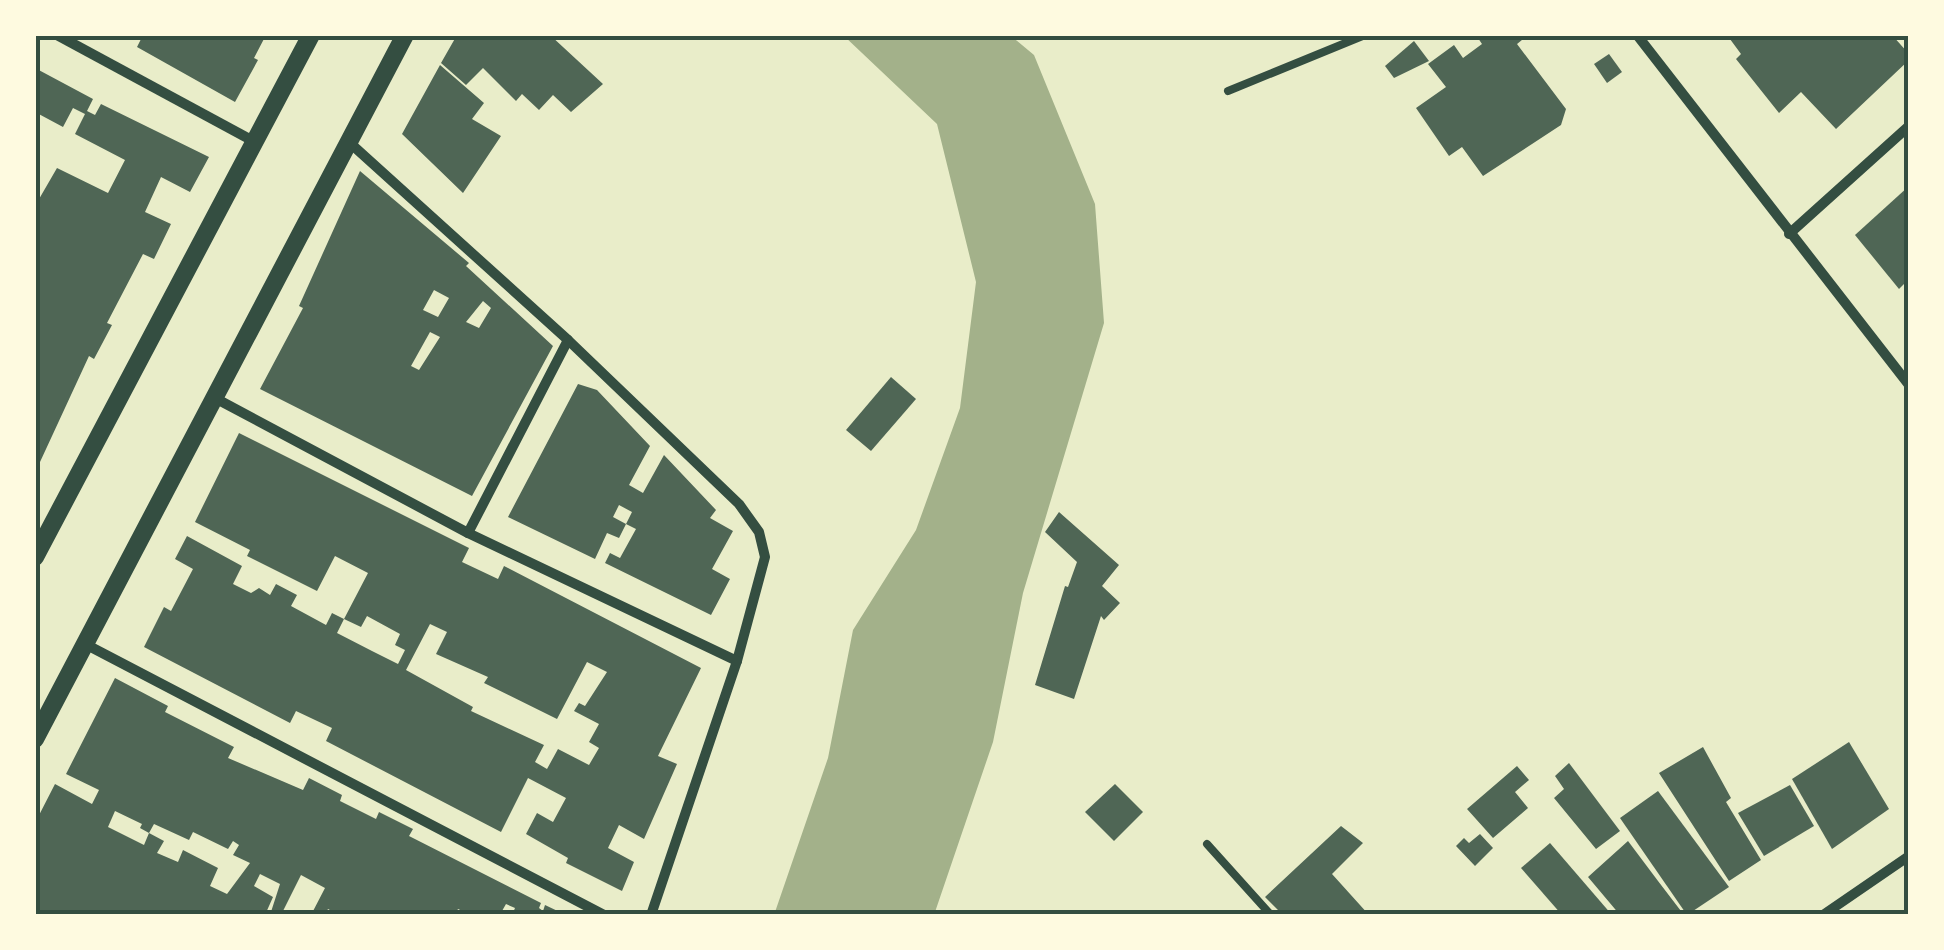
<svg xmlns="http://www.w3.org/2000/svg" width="1944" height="950" viewBox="0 0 1944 950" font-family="Helvetica,sans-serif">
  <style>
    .water { fill: #a3b18a }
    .building { fill: #4f6655; fill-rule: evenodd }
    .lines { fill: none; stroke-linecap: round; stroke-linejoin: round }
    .service { stroke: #344e41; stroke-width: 8 }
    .minor { stroke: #344e41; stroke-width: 10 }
    .tertiary { stroke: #344e41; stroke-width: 18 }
    .neatline { fill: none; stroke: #344e41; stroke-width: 4 }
  </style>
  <rect width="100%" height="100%" fill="#e9edc9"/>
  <path class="water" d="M843 35H1010L1034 55 1095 204 1104 323 1023 593 993 742 934 915H774L828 758 853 630 916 530 960 408 976 282 937 124Z"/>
  <g class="building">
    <path d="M143 35H266L254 58 258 60 235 102 137 47Z"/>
    <path d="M457 35H550L603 84 571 112 553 95 539 110 522 94 516 101 483 68 466 85 441 63Z"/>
    <path d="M1476 35H1528L1517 44 1566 109 1561 125 1483 176 1462 147 1449 156 1416 108 1446 87 1428 64 1454 45 1463 58 1482 44Z"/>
    <path d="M1727 35H1892L1909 54V60L1836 129 1801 92 1779 113 1736 59 1741 54Z"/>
    <path d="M1414 41 1429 61 1394 78 1385 66Z"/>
    <path d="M1609 54 1622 72 1607 83 1594 64Z"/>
    <path d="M440 65 484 103 472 119 501 136 463 193 402 134Z"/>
    <path d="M35 68 93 99 87 111 95 115 101 104 209 157 190 192 161 177 145 212 171 224 154 259 143 254 107 323 112 325 94 359 89 356 40 462 35 459V206L57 168 108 193 125 160 75 134 85 114 73 108 63 127 35 112Z"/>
    <path d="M360 171 469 263 466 266 553 346 472 496 260 389 303 308 299 306ZM434 290 449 298 438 317 423 310ZM483 301 491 308 479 328 466 322ZM430 332 440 337 419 370 411 366Z"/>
    <path d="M1909 186V279L1899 289 1855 235Z"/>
    <path d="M891 377 916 399 871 451 846 430Z"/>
    <path d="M578 384 597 390 650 446 629 485 643 493 664 455 716 510 710 518 733 531 712 569 730 579 711 615 605 563 610 553 620 558 636 529 626 524 632 512 619 505 613 517 626 524 619 538 607 533 595 559 508 517Z"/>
    <path d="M239 433 469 548 462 562 498 579 504 566 701 668 658 756 677 764 644 839 619 825 608 848 634 862 622 891 566 863 568 858 526 834 537 813 553 822 566 798 528 778 501 832 326 741 332 728 296 711 290 723 144 647 164 607 171 611 193 569 175 559 187 536 242 566 233 584 251 593 259 588 270 595 276 584 297 595 291 606 326 625 332 613 344 619 337 633 372 651 398 664 405 650 395 645 400 634 367 616 361 627 344 619 368 573 335 556 317 591 247 556 250 550 195 522ZM430 624 447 632 436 654 488 677 484 683 557 719 587 662 607 672 585 706 579 703 574 711 599 724 589 742 599 748 589 765 558 749 547 769 535 762 544 745 471 711 473 707 406 670Z"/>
    <path d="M1059 512 1119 565 1102 586 1120 603 1104 620 1101 616 1074 699 1035 685 1065 586 1068 587 1077 562 1045 532Z"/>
    <path d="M115 678 168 706 165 712 234 747 228 758 303 790 309 778 342 795 340 801 376 819 379 812 413 829 409 836 541 903 539 908 543 911 545 905 566 915H512L515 908 506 904 502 911 510 915H471L458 909 455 915H339L328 909 325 915H311L325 888 301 875 281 915H270L280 884 260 874 254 886 273 897 265 915H49L35 908V823L55 784 92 804 99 790 66 774ZM115 811 142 824 140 828 149 833 154 824 189 840 193 832 228 849 233 841 239 845 233 855 250 863 227 894 210 886 218 868 183 850 178 862 157 853 164 841 149 833 144 845 108 827Z"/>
    <path d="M1849 742 1889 809 1832 849 1792 779Z"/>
    <path d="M1703 747 1731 798 1726 802 1761 860 1729 881 1659 773Z"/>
    <path d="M1569 763 1620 831 1596 849 1554 798 1564 789 1555 776Z"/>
    <path d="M1517 766 1529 780 1515 792 1528 808 1493 838 1467 809Z"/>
    <path d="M1115 784 1143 812 1114 841 1085 812Z"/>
    <path d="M1790 785 1814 826 1764 856 1738 813Z"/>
    <path d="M1658 791 1729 887 1687 915 1620 818Z"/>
    <path d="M1341 826 1363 843 1332 874 1369 915H1283L1265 897Z"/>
    <path d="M1480 834 1493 848 1475 866 1456 846 1464 838 1469 843Z"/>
    <path d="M1628 841 1658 881 1684 915H1620L1588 877Z"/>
    <path d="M1550 843 1612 915H1562L1521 868Z"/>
  </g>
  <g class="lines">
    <g class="service">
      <path d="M1228 91 1365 35"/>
      <path d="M1207 844 1271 915"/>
    </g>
    <g class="minor">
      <path d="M57 35 255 142"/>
      <path d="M1637 35 1909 385"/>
      <path d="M350 143 568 340 739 504 759 532 765 557 737 661 651 915"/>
      <path d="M1789 234 1909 126"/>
      <path d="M213 397 468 533 737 661"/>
      <path d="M468 533 568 340"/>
      <path d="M87 645 604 915"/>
      <path d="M1823 915 1909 856"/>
    </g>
    <g class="tertiary">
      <path d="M35 557 311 35"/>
      <path d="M35 739 405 35"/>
    </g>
  </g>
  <rect width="1944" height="950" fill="none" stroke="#fefae0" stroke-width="75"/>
  <rect x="38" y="38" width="1868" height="874" class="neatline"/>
</svg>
